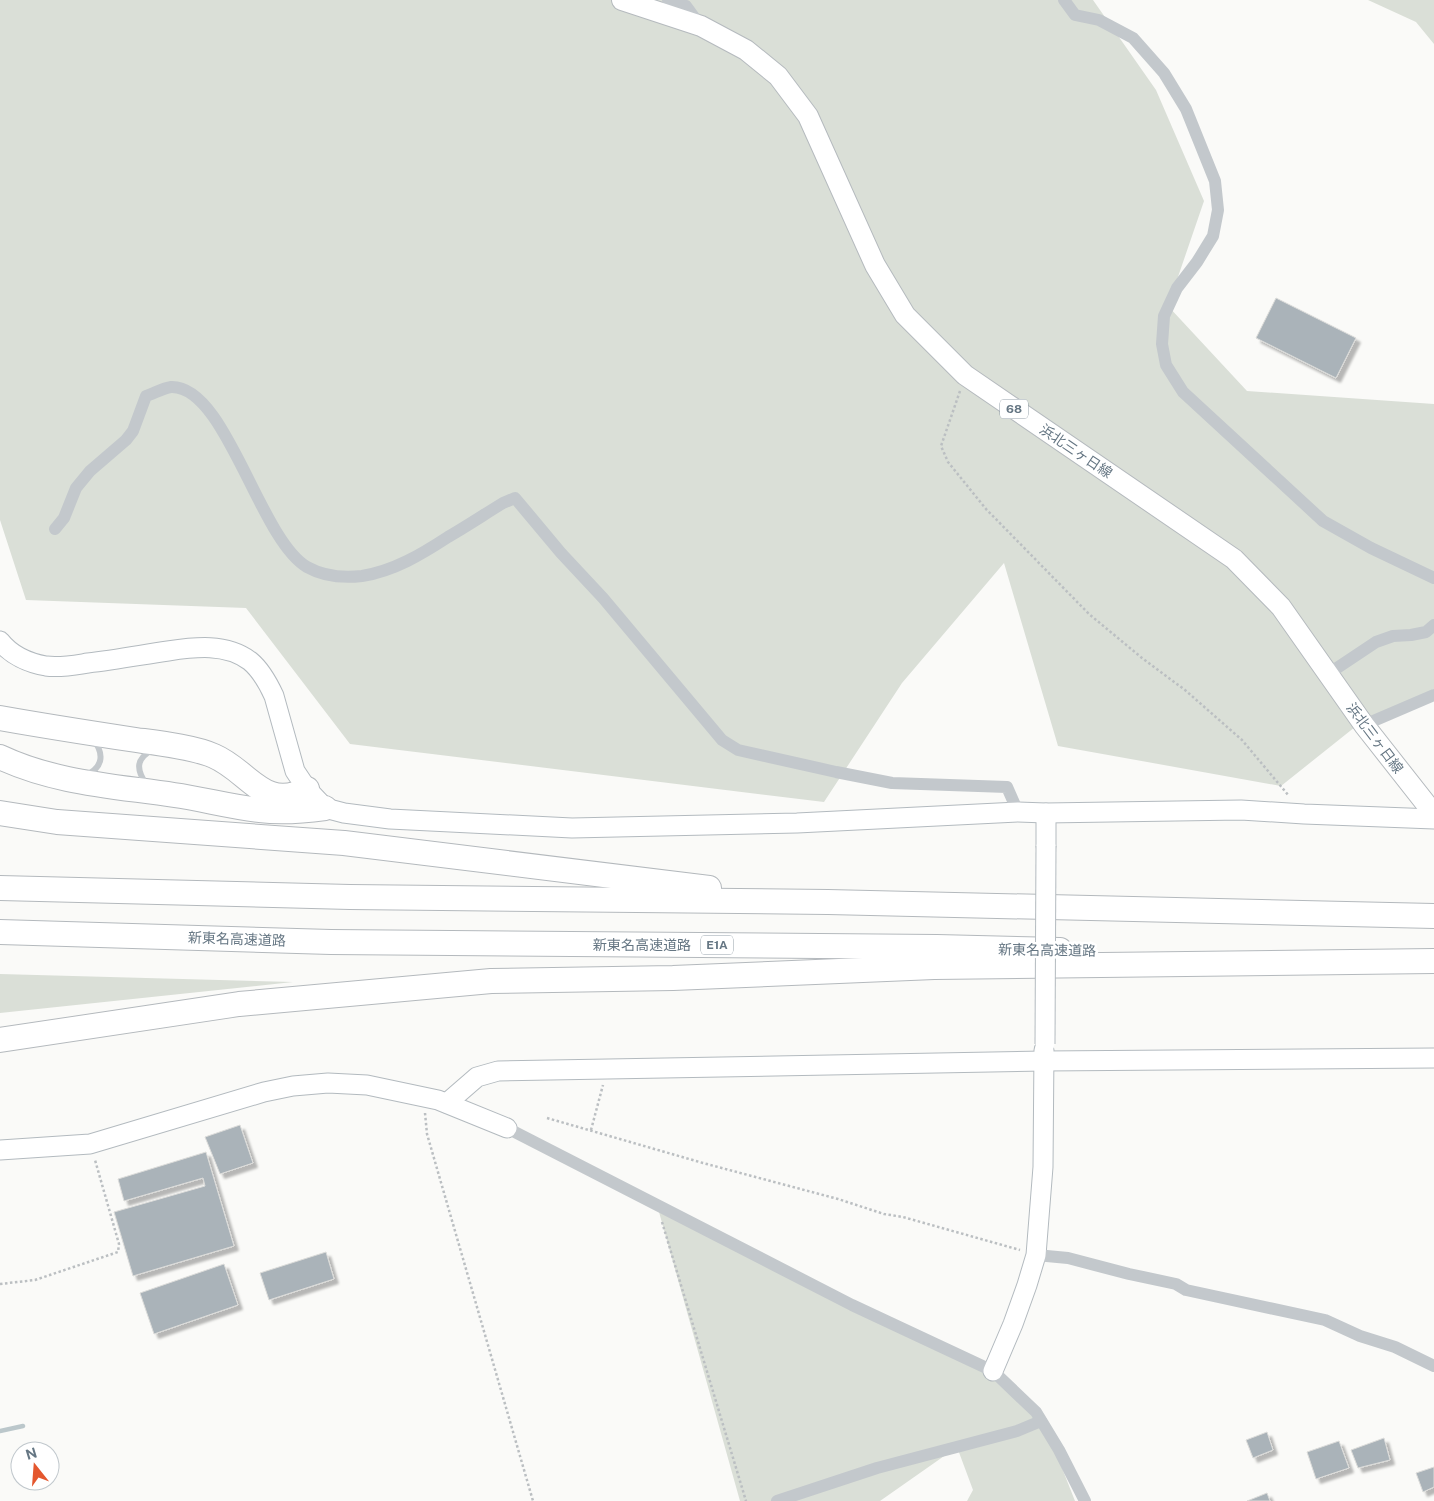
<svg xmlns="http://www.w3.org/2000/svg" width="1434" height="1501" viewBox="0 0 1434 1501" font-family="'Public Sans','Noto Sans JP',sans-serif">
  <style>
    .green { fill: #dadfd7 }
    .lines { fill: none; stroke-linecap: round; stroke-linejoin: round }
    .stream { stroke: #bbc7cb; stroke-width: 4.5 }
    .building { fill: #aab3b9; stroke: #dcdcda; filter: url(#shadow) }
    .secondary-casing { stroke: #b3babf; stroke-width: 21 }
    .primary-casing { stroke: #b5babe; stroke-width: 22 }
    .highway-casing { stroke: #b4b9bd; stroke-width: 26 }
    .path { stroke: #bbbfc2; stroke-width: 2.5; stroke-dasharray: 2.5 2.5; stroke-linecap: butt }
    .lane { stroke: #c3c8cc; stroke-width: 6 }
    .street { stroke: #c3c8cc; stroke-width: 12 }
    .secondary { stroke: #fff; stroke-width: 19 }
    .primary { stroke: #fff; stroke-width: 20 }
    .highway { stroke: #fff; stroke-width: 24 }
    .secondary-bridge-casing { stroke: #b3babf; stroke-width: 21; stroke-linecap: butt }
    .secondary-bridge { stroke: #fff; stroke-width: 19 }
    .labels { text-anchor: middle; stroke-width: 5; stroke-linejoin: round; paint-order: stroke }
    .shield { fill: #fff; stroke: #939fa8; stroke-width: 1 }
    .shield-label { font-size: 12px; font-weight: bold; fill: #657683 }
    .street-label { font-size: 14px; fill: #657683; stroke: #fff }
  </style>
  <defs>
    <filter id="shadow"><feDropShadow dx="4.5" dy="4.5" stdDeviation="1" flood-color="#0004"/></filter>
  </defs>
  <rect width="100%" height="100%" fill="#fafaf8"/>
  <g class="green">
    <path d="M0 0H1093L1156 90 1204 201 1168 306 1247 391 1434 404V689L1355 727 1281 786 1058 746 1004 563 902 683 824 802 350 744 246 608 26 600 0 520Z"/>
    <path d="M1368 0H1434V44L1416 22Z"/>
    <path d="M0 974 293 982 0 1013Z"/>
    <path d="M659 1212 988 1369 1047 1430 1075 1501H967L973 1490 957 1447 880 1501H740Z"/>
  </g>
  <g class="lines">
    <path class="stream" d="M0 1431 23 1426"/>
  </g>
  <g class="building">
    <path d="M1276 298 1356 338 1336 378 1256 338Z"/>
    <path d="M240 1125 253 1163 220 1174 205 1137Z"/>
    <path d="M206 1152 234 1246 133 1276 114 1212 205 1186 203 1178 124 1201 118 1179Z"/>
    <path d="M326 1252 334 1279 269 1300 260 1273Z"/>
    <path d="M224 1264 238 1305 154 1334 140 1293Z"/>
    <path d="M1267 1432 1273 1450 1253 1458 1246 1440Z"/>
    <path d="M1384 1438 1390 1460 1358 1468 1351 1450Z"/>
    <path d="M1339 1441 1349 1468 1316 1479 1307 1452Z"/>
    <path d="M1434 1467V1487L1423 1492 1416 1473Z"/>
    <path d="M1267 1493 1270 1501H1247Z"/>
  </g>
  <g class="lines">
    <defs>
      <g id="secondary">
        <path d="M0 641C11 655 29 663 46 666 60 668 75 665 88 663 115 660 141 655 168 651 195 647 226 643 250 661 261 670 268 683 274 696L295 771 307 789 325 808 344 813 390 819 572 828 797 823 1018 812 1046 813 1241 810 1304 814 1434 819"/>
        <path d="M1046 846V813"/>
        <path d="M447 1103 477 1077 498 1071 1044 1061 1434 1058"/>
        <path d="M0 1150 90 1144 264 1092 293 1086 328 1083 367 1085 438 1100 507 1128"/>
        <path d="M993 1371 1013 1324 1027 1285 1036 1255 1043 1167 1044 1050"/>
      </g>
      <path id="primary" d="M622 0 701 26 746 50 778 76 808 116 875 265 905 315 965 375 1234 559 1281 607 1364 725 1434 814"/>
      <g id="highway">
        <path d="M0 718C45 726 90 733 136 740 158 743 194 747 214 756 249 771 264 812 307 789"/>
        <path d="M0 757C55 783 115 786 174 795 203 799 231 807 260 810 282 813 303 811 325 808"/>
        <path d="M0 813 57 822 344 843 709 888"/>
        <path d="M0 888 350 897 828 902 1434 916"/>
        <path d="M0 932 331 942 937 947 1060 950"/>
        <path d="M0 1040 239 1004 491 981 673 978 934 967 1434 961"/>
      </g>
    </defs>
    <use href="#secondary" class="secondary-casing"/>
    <use href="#primary" class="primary-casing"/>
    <use href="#highway" class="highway-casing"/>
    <g class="path">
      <path d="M960 391 941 446 948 462 986 509 1089 614 1142 658 1185 690 1242 740 1289 796"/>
      <path d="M425 1113 427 1134 533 1501"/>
      <path d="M547 1118 703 1163 838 1199 884 1214 903 1217 1020 1250"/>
      <path d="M591 1130 603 1085"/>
      <path d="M662 1222 746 1501"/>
      <path d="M0 1284 35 1280 118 1252 119 1244 95 1160"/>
    </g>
    <g class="lane">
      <path d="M86 775C104 767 104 753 93 739"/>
      <path d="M146 784C136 769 136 759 152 750"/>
    </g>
    <g class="street">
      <path d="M668 0 686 6 699 24"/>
      <path d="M1064 0 1075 15 1099 20 1133 38 1164 73 1186 109 1215 181 1218 210 1213 236 1197 262 1177 288 1164 316 1162 344 1166 365 1183 392 1323 521 1371 548 1434 578"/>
      <path d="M55 529 64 518 76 488 90 471 126 440 133 431 146 396C153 394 163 388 171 387 226 385 259 539 307 567 323 576 344 578 362 576 394 571 422 554 448 537 467 526 485 514 503 503L515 498 561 553 603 598 722 740 738 750 836 772 892 783 1007 787 1018 812"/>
      <path d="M1328 674 1376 642 1393 636 1411 635 1426 632 1434 625"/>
      <path d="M1364 725 1434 695"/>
      <path d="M507 1128 852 1305 993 1371 1036 1412 1059 1450 1085 1501"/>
      <path d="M1036 1255 1068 1258 1129 1274 1176 1284 1186 1290 1325 1320 1360 1336 1395 1347 1434 1366"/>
      <path d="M777 1501 877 1468 1017 1431 1041 1421"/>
    </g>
    <use href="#secondary" class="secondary"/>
    <use href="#primary" class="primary"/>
    <use href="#highway" class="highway"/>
    <defs>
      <path id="secondary-bridge" d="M1045 1044 1046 846"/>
    </defs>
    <use href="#secondary-bridge" class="secondary-bridge-casing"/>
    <use href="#secondary-bridge" class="secondary-bridge"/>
  </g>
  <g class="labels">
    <g class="shield">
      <rect x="1000" y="399.5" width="28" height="19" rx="4"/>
      <rect x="701" y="935.5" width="32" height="19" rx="4"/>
    </g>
    <g class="shield-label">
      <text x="1014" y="413">68</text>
      <text x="717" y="949">E1A</text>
    </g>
    <g class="street-label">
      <text transform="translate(1076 451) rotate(34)" y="5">浜北三ヶ日線</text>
      <text transform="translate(1375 738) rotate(53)" y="5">浜北三ヶ日線</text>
      <text transform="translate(237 939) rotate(2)" y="5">新東名高速道路</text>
      <text x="642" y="950">新東名高速道路</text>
      <text transform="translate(1047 950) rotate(1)" y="5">新東名高速道路</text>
    </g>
  </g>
  <g transform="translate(35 1466) rotate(343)"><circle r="24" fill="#ffffff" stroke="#c1c8cd"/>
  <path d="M0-4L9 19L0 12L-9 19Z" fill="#e4572e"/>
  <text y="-8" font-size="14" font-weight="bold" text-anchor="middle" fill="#657683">N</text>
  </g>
</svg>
